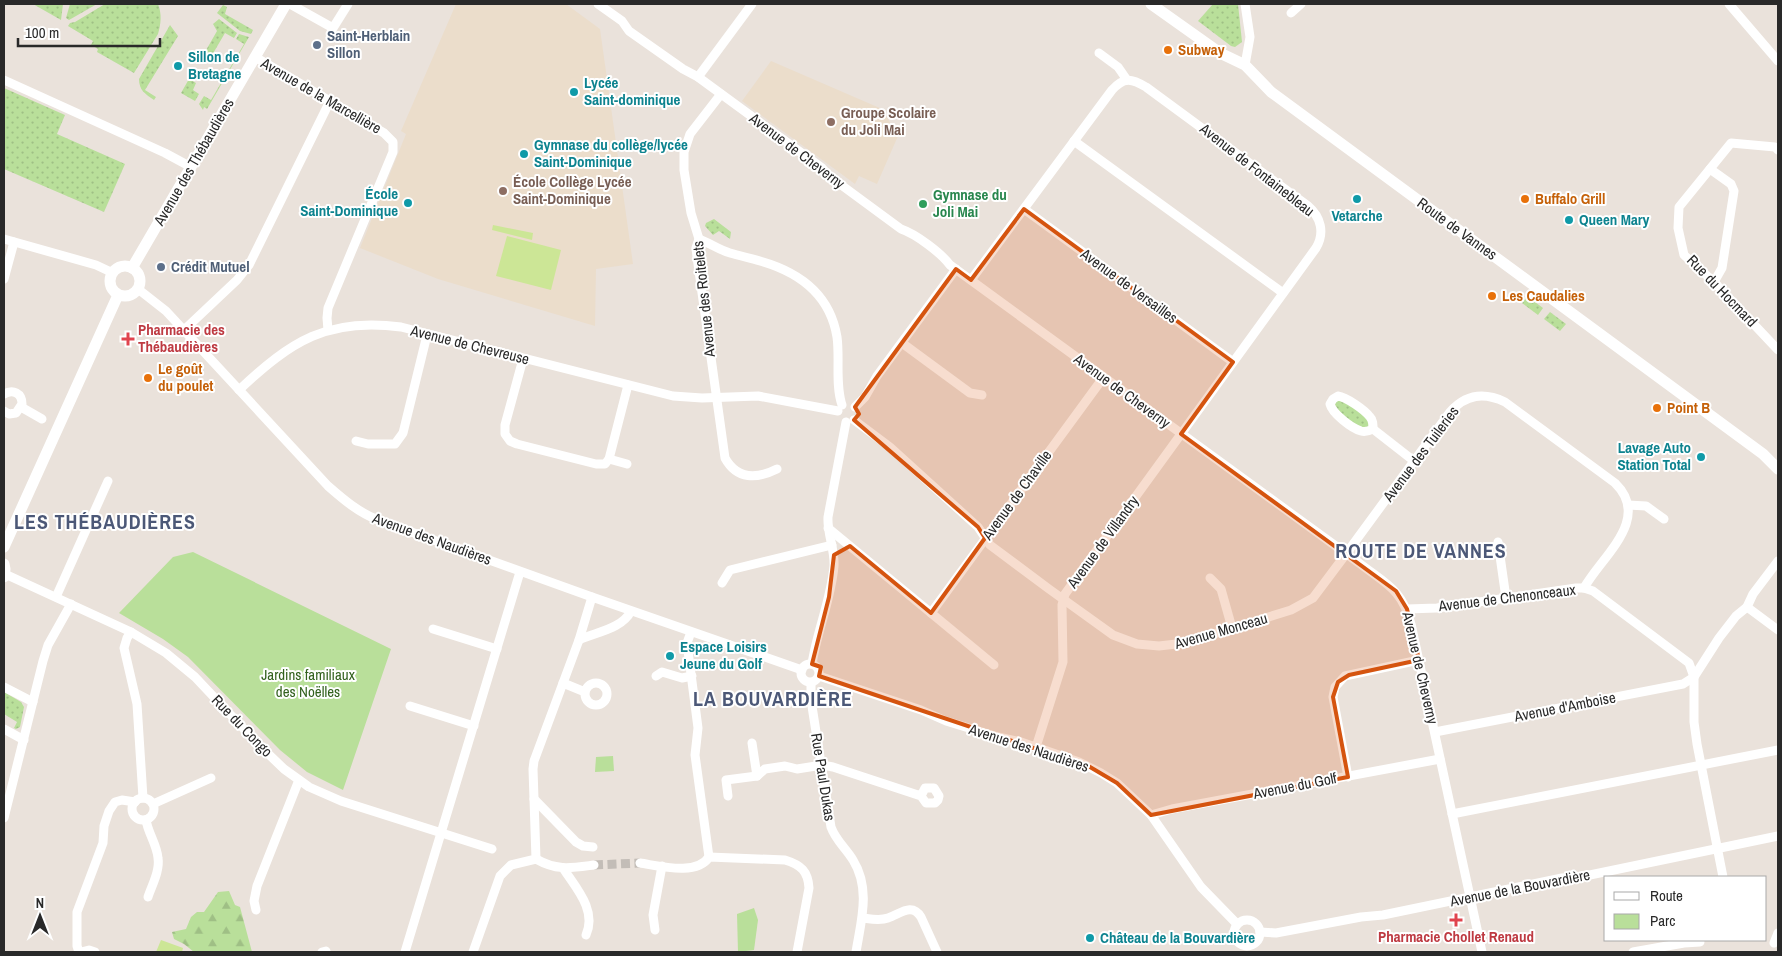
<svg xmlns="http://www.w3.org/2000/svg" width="1782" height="956" viewBox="0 0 1782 956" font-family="'Archivo Narrow',sans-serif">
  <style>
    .education { fill: #ebddcb }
    .grass { fill: url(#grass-dots) }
    .forest { fill: url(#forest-firs) }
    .park { fill: #b9df9a }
    .pitch { fill: #cce696 }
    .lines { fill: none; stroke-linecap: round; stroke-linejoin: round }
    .street-tunnel { stroke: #c3bdb7; stroke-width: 9; stroke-dasharray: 9 4.5; stroke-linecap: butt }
    .street { stroke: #fff; stroke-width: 9 }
    .secondary { stroke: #fff; stroke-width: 11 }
    .marked { fill: #d5540f; fill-opacity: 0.2; stroke: #d5540f; stroke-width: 4; stroke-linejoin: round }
    .service-dot { fill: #5c6f8a; stroke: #fff; stroke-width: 2 }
    .food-dot { fill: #e8710a; stroke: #fff; stroke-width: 2 }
    .culture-dot { fill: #0f9aa8; stroke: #fff; stroke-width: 2 }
    .education-dot { fill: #8d6e63; stroke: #fff; stroke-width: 2 }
    .leisure-dot { fill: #2e9e5b; stroke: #fff; stroke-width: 2 }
    .health-dot { fill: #e0444e; stroke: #fff; stroke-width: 2 }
    .labels { text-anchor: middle; stroke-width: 4; stroke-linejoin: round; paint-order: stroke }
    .service-label { font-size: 15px; font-weight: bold; fill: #4e5e75; stroke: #fff; text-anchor: start }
    .food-label { font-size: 15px; font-weight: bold; fill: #c56008; stroke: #fff; text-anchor: start }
    .culture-label { font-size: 15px; font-weight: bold; fill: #0d838f; stroke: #fff; text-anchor: start }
    .street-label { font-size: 15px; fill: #292929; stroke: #fff }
    .education-label { font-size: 15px; font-weight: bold; fill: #785e54; stroke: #fff; text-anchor: start }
    .leisure-label { font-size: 15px; font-weight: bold; fill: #27864d; stroke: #fff; text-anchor: start }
    .health-label { font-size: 15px; font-weight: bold; fill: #be3a42; stroke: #fff; text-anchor: start }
    .park-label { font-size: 15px; fill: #32611d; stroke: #fff }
    .district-label { font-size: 20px; font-weight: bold; letter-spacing: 1px; fill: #4c5877; stroke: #fff }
  </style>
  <defs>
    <pattern id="grass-dots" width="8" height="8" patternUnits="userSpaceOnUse" patternTransform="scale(1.25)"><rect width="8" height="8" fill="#b9df9a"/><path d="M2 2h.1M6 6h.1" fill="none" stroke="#9fbf85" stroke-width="1.8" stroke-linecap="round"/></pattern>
    <pattern id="forest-firs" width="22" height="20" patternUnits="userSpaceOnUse" patternTransform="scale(1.25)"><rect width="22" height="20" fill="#b9df9a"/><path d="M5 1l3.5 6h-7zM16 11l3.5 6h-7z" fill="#9fbf85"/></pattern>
  </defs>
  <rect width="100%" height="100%" fill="#eae2db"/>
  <g class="education">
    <path d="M456 4H566L600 29 633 264 596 269 595 326 438 279 360 248 406 134 401 131Z"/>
    <path d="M771 61 882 109 898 136 877 184 859 176 855 184 742 101Z"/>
  </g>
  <g class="grass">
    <path d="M33 4H63L61 20Z"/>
    <path d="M70 4H97L69 20 66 18Z"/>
    <path d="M105 4H158C162 14 161 24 158 34L134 73 97 52 98 49 91 45 93 41 68 26 70 23 75 22Z"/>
    <path d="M1213 4H1238L1242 42 1235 47 1231 46 1198 21Z"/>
    <path d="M223 5 227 7 225 14 253 30 251 34 240 31 217 13Z"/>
    <path d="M219 19 237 33 234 38 225 33 208 62 201 59 217 31 213 24Z"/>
    <path d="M170 25 178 36 145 90 156 97 154 100C145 94 139 90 139 79Z"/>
    <path d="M239 34 249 37 207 109 204 107 203 110 199 104 204 96 211 100 244 44 236 39Z"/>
    <path d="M189 79 196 83 193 90 199 94 195 101 181 93Z"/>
    <path d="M4 88 65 115 57 134 125 164 104 212 4 169Z"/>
    <path d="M714 219 731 232 730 239 719 231 713 235 705 226 706 223Z"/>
    <path d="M1527 296 1543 308 1538 315 1522 303Z"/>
    <path d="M1550 312 1566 324 1560 331 1544 319Z"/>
    <path d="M1338 400C1348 401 1366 414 1370 424L1366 428C1356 427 1338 414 1335 404Z"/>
    <path d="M4 692 21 702 24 707 20 727 16 729 14 728 17 722 4 714Z"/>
  </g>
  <path class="forest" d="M229 891 235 905 240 907 252 952H194L184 944 174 939 172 932 186 929 191 917 197 912H204L218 892Z"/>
  <g class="park">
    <path d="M193 552 391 649 343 790 307 772 280 750 188 657 163 639 119 613 173 557Z"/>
    <path d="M613 756 614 771 595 772 596 757Z"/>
    <path d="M754 908 758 920 754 950 738 952 737 914Z"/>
  </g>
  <g class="pitch">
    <path d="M493 225 533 233 532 240 492 230Z"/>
    <path d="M507 236 561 250 551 290 496 276Z"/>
    <path d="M161 940 183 948 182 952H156Z"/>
  </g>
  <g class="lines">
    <path class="street-tunnel" d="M594 865 640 863"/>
    <g class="street">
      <path d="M290 4 333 28 348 4"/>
      <path d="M598 4 622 21 629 31 683 69 698 77 822 168 829 176 901 229C916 234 941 253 950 265L1359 563C1386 584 1402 589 1411 624L1482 952"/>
      <path d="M1729 4 1778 61"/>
      <path d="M1291 13 1301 4"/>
      <path d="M1099 53 1118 67 1127 80"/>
      <path d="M255 57 384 133 393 142V152L328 308 327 318 328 330"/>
      <path d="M1245 65 1250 37 1245 4"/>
      <path d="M698 77 752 4"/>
      <path d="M4 80 165 153 191 167"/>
      <path d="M721 94 690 134 684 152V170L691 213 699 239 696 248 697 257 725 458C737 480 757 479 777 469"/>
      <path d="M1074 141 1283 293"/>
      <path d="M1778 150 1775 147 1731 143 1679 207 1678 228 1684 255 1714 282 1778 350"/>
      <path d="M1710 169 1731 184 1734 191 1722 268 1714 282"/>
      <path d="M1024 209 1233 362"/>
      <path d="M4 239 96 265 113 273"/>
      <path d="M699 239C710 243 719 250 730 253 740 256 750 258 760 261 799 272 830 294 837 337 840 358 835 385 842 405"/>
      <path d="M4 279 14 242"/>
      <path d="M971 280 1112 90C1124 77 1131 78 1146 87L1308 206C1321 217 1325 233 1316 248L1065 594 1062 605 1063 662 1036 747"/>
      <path d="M138 289 166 311 328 486C344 500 358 512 378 520L592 597 802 670"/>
      <path d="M184 330 237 280 249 265 330 101"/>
      <path d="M902 343 970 393 982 395"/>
      <path d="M523 359 505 425V434L510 441 517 444 596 464H605L609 459 628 385"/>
      <path d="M239 390C291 341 328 317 401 327L673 396 702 398 758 396 838 411"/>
      <path d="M4 394C13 389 22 393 22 404L16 413 9 414 4 411"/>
      <path d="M1338 396C1346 397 1365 410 1370 417 1373 420 1373 424 1373 429 1369 431 1365 432 1361 431 1351 428 1332 413 1330 404L1333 399Z"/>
      <path d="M21 407 42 419"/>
      <path d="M855 407 865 397 877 376 956 269"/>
      <path d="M854 420 890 447 978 527 990 545 1049 589 1113 635 1137 644 1159 646 1185 643 1291 610 1313 598 1343 558 1450 412C1466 394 1484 392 1505 402L1615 483C1652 519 1602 556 1584 588"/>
      <path d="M1373 429 1414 461"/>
      <path d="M356 441 368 444H395L403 433 427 335"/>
      <path d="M609 459 627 464"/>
      <path d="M1628 505 1646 506 1664 519"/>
      <path d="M828 528 994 665"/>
      <path d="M1498 542 1506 598"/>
      <path d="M5 574 131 632 166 653 195 677 259 745 284 769 309 787 341 801 492 849"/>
      <path d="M1210 578 1221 589 1232 628"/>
      <path d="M722 583 730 570 832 545"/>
      <path d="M56 597 108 481"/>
      <path d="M1747 607 1778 630"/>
      <path d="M1407 609 1437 608 1576 588H1584L1593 591 1689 663 1694 677V722L1697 744 1723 877"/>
      <path d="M931 613 1103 378"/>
      <path d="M433 629 497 649"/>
      <path d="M131 632 127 638 124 648 137 704 143 798"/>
      <path d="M691 632 687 643 698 728 695 755 709 857"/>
      <path d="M579 640C596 632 622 629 631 611"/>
      <circle cx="810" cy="673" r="9"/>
      <path d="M812 664C817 631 831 600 834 566 835 549 827 534 828 517L846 422"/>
      <path d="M656 676 662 672 682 678 692 676"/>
      <path d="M819 676 921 710 946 721 998 737 1021 742 1079 762 1101 773 1117 783 1151 815 1201 887 1237 924"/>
      <path d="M563 683 585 692"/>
      <path d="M811 683V700L831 827C836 841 846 848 853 860 871 889 861 921 856 952"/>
      <circle cx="596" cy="694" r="11"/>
      <path d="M4 687 33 702"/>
      <path d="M410 706 474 726"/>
      <path d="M4 729 24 740"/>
      <path d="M1435 732 1683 684 1694 677 1719 638 1736 616 1747 607 1753 594 1778 561"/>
      <path d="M752 743 757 776"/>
      <path d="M1348 777 1333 697 1335 687 1345 676 1419 660"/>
      <path d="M728 796 726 780 757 776 765 769 785 766 797 769 822 765 833 767 921 796 926 803H935L938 800 939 796 934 788H925L921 796"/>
      <circle cx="143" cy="809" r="11"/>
      <path d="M534 799 576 842 583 846 593 847"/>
      <path d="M153 804 211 778"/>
      <path d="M1452 814 1778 750"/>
      <path d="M1151 815 1172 809 1440 759"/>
      <path d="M4 818 43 661 48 645 71 604"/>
      <path d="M146 820C148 833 157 845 158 858 160 871 152 885 148 897"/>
      <path d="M536 859C557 871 571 868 594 865"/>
      <path d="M640 863C660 866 697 876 709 857L785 860C801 865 808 871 809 888L797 952"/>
      <path d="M563 868C576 888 597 910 586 935"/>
      <path d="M256 910 254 901 257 886 299 780"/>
      <path d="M863 918C871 919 880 921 888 918 900 914 912 902 921 917L937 952"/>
      <circle cx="1247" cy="933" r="13"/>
      <path d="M655 930 653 915 662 866"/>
      <path d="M1260 932 1276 933 1361 917 1383 915 1562 878 1585 876 1778 836"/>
      <path d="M1774 943 1778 933"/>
      <path d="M79 952 77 946V912L103 843 104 826 109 811 115 802 122 800 135 802"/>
      <path d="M81 952 89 950 95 952"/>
      <path d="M322 952 326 951"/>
      <path d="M405 952 520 572"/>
      <path d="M473 952 500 876 511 865 536 859 533 769 534 761 579 640 592 597"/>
      <path d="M1633 952 1684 943 1700 942"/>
    </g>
    <g class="secondary">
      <path d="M1151 4 1220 53 1245 65 1271 92 1763 454 1778 469"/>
      <circle cx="125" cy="281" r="15"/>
      <path d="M132 268 286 4"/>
      <path d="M4 547 118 295"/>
      <path d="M4 564 5 569 4 577"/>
    </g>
  </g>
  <path class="marked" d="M1024 209 1233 362 1181 434 1396 591 1407 609 1419 660 1349 675 1338 682 1333 697 1348 777 1151 815 1117 783 1090 767 819 676 821 667 812 664 829 597 834 555 850 546 931 613 985 538 978 527 854 420 859 414 855 407 956 269 971 280Z"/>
  <g class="service-dot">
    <circle cx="317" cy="45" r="5"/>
    <circle cx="161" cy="267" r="5"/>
  </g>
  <g class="food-dot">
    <circle cx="1168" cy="50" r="5"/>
    <circle cx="1525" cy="199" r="5"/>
    <circle cx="1492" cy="296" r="5"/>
    <circle cx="148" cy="378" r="5"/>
    <circle cx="1657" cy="408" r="5"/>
  </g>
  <g class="culture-dot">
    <circle cx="178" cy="66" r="5"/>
    <circle cx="574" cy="92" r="5"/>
    <circle cx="524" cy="154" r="5"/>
    <circle cx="1357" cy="199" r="5"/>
    <circle cx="408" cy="203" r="5"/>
    <circle cx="1569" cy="220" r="5"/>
    <circle cx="1701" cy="457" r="5"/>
    <circle cx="670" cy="656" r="5"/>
    <circle cx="1090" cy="938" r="5"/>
  </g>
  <g class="education-dot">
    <circle cx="831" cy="122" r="5"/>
    <circle cx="503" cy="191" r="5"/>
  </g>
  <circle class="leisure-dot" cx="923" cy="204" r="5"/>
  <g class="health-dot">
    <path d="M125.5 331.5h5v5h5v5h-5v5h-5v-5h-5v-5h5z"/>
    <path d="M1453.5 912.5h5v5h5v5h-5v5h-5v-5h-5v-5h5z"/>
  </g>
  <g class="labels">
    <g class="service-label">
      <text x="327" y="41">Saint-Herblain<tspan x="327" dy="17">Sillon</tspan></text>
      <text x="171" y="272">Crédit Mutuel</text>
    </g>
    <g class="food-label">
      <text x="1178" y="55">Subway</text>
      <text x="1535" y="204">Buffalo Grill</text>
      <text x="1502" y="301">Les Caudalies</text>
      <text x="158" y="374">Le goût<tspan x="158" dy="17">du poulet</tspan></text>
      <text x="1667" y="413">Point B</text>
    </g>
    <g class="culture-label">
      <text x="188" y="62">Sillon de<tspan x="188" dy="17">Bretagne</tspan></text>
      <text x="584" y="88">Lycée<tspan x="584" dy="17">Saint-dominique</tspan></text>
      <text x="534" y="150">Gymnase du collège/lycée<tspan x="534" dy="17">Saint-Dominique</tspan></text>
      <text x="398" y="199" text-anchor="end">École<tspan x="398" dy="17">Saint-Dominique</tspan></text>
      <text x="1357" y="221" text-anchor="middle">Vetarche</text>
      <text x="1579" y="225">Queen Mary</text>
      <text x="1691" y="453" text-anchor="end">Lavage Auto<tspan x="1691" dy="17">Station Total</tspan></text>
      <text x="680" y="652">Espace Loisirs<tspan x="680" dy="17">Jeune du Golf</tspan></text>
      <text x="1100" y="943">Château de la Bouvardière</text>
    </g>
    <g class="street-label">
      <text transform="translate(321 96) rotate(30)" y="5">Avenue de la Marcellière</text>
      <text transform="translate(797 151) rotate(37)" y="5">Avenue de Cheverny</text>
      <text transform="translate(194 162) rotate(-60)" y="5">Avenue des Thébaudières</text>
      <text transform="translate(1257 170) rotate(38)" y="5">Avenue de Fontainebleau</text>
      <text transform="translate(1457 229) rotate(36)" y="5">Route de Vannes</text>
      <text transform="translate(1129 286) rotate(36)" y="5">Avenue de Versailles</text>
      <text transform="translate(1722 291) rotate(46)" y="5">Rue du Hocmard</text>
      <text transform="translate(704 299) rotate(-96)" y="5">Avenue des Roitelets</text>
      <text transform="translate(470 345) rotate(14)" y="5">Avenue de Chevreuse</text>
      <text transform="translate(1122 391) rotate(36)" y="5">Avenue de Cheverny</text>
      <text transform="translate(1421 454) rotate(-53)" y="5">Avenue des Tuileries</text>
      <text transform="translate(1017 495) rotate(-54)" y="5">Avenue de Chaville</text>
      <text transform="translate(432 539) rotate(20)" y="5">Avenue des Naudières</text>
      <text transform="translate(1103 542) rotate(-54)" y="5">Avenue de Villandry</text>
      <text transform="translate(1507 598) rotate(-7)" y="5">Avenue de Chenonceaux</text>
      <text transform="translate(1221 631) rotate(-16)" y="5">Avenue Monceau</text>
      <text transform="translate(1420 668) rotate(77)" y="5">Avenue de Cheverny</text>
      <text transform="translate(1565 707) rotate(-11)" y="5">Avenue d'Amboise</text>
      <text transform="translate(242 726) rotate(46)" y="5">Rue du Congo</text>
      <text transform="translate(1029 748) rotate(18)" y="5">Avenue des Naudières</text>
      <text transform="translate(823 777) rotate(81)" y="5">Rue Paul Dukas</text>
      <text transform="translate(1295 786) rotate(-11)" y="5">Avenue du Golf</text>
      <text transform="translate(1520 888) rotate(-11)" y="5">Avenue de la Bouvardière</text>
    </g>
    <g class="education-label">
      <text x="841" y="118">Groupe Scolaire<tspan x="841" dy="17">du Joli Mai</tspan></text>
      <text x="513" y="187">École Collège Lycée<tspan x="513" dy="17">Saint-Dominique</tspan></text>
    </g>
    <g class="leisure-label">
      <text x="933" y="200">Gymnase du<tspan x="933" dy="17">Joli Mai</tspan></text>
    </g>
    <g class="health-label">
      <text x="138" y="335">Pharmacie des<tspan x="138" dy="17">Thébaudières</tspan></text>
      <text x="1456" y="942" text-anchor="middle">Pharmacie Chollet Renaud</text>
    </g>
    <g class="park-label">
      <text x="308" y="680">Jardins familiaux<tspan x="308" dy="17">des Noëlles</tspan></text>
    </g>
    <g class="district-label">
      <text x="105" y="529">LES THÉBAUDIÈRES</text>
      <text x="1421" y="558">ROUTE DE VANNES</text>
      <text x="773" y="706">LA BOUVARDIÈRE</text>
    </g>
  </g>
  <rect width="1782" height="956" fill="none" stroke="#292929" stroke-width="10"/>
  <rect x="1604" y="876" width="162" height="65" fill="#ffffff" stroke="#a9a9a9"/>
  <rect x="1614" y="892" width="25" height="8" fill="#ffffff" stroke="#a9a9a9"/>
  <text x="1650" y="901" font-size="15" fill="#292929">Route</text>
  <rect x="1614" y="914" width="25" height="15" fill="#b9df9a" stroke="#a9a9a9"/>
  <text x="1650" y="926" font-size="15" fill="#292929">Parc</text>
  <g transform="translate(40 916)" stroke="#ffffff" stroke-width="4" paint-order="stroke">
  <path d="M0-4L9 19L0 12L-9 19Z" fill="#292929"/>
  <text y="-8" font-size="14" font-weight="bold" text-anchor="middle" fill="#292929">N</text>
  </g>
  <path d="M18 38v8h142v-8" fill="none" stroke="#292929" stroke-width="2.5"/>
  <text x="25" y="38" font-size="15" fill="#292929" stroke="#ffffff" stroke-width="4" paint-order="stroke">100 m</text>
</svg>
